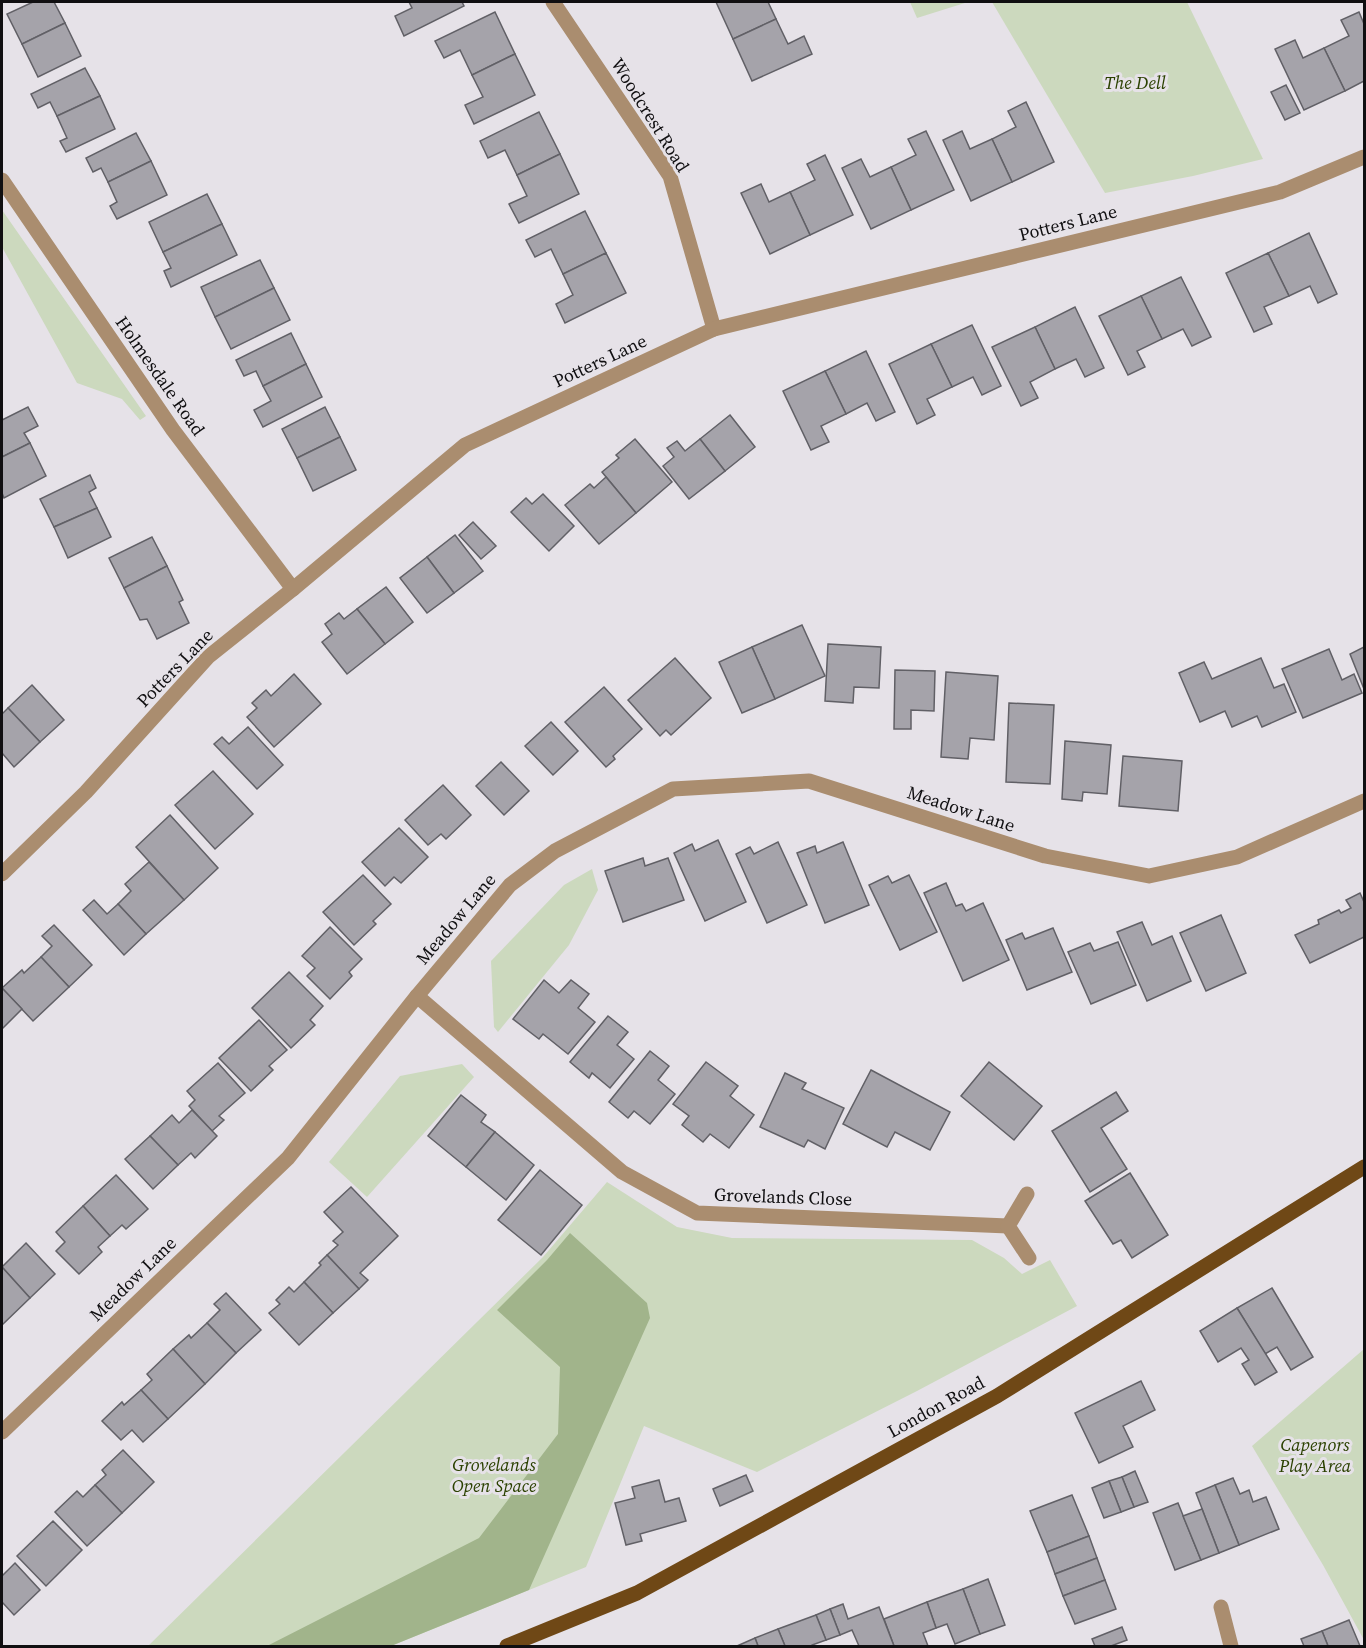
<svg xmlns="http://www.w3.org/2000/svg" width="1366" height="1648" viewBox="0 0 1366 1648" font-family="'Source Serif 4',serif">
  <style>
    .green { fill: #ccd9be }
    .forest { fill: #a1b48b }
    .building { fill: #a5a3aa; stroke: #616066; stroke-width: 1.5 }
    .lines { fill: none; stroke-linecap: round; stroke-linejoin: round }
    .minor { stroke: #aa8d6f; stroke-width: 15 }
    .major { stroke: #6f4816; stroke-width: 15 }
    .labels { text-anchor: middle; stroke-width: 6; stroke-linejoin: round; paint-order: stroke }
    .park-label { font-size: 18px; font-style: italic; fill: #2b4100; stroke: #e6e2e8 }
    .street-label { font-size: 18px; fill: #100f11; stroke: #e6e2e8 }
  </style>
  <rect width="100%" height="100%" fill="#e6e2e8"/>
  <g class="green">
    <path d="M910 2H968L917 18Z"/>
    <path d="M992 2H1187L1263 159 1193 176 1105 193Z"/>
    <path d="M2 210 146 416 140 420 122 399 77 383 2 247Z"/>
    <path d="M592 869 598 890 569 945 498 1032 494 1027 491 961 564 885Z"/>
    <path d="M462 1064 474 1077 367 1197 329 1162 400 1076Z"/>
    <path d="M607 1182 677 1227 732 1238 972 1240 1004 1258 1022 1274 1050 1260 1077 1306 917 1391 757 1472 644 1426 586 1567 391 1646H148L543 1257Z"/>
    <path d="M1364 1349V1640L1323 1565 1252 1446Z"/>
  </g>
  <path class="forest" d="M570 1233 647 1303 650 1318 529 1590 391 1646H267L479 1538 558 1434 560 1367 497 1310 547 1260Z"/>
  <g class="building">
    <path d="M33 2H54L65 23 22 44 7 14Z"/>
    <path d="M409 2H462L464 6 404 36 395 16 412 8Z"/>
    <path d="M716 2H768L776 19 733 39Z"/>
    <path d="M495 12 515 54 472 75 460 50 444 58 435 41Z"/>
    <path d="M1359 12 1364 24V81L1345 91 1324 48 1349 36 1341 20Z"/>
    <path d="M776 19 788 44 804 36 812 54 752 81 733 39Z"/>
    <path d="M65 23 81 56 38 77 22 44Z"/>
    <path d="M1295 40 1303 58 1324 48 1345 91 1304 110 1275 49Z"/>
    <path d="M515 54 535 95 474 124 465 105 483 97 472 75Z"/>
    <path d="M85 68 100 96 57 116 50 102 38 108 31 94Z"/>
    <path d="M1286 85 1300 113 1285 120 1271 92Z"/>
    <path d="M100 96 115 129 66 152 60 141 67 138 57 116Z"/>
    <path d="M1026 102 1054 162 1012 182 992 139 1016 127 1008 111Z"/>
    <path d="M539 112 560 154 517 175 505 150 488 158 480 141Z"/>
    <path d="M926 131 954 190 911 210 891 167 916 155 908 139Z"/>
    <path d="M962 131 970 149 992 139 1012 182 971 201 943 140Z"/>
    <path d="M136 133 151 161 108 182 101 168 93 172 86 158Z"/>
    <path d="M560 154 579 194 519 223 509 204 527 196 517 175Z"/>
    <path d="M825 155 853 215 810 235 790 192 815 180 807 164Z"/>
    <path d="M861 159 870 177 891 167 911 210 871 229 842 168Z"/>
    <path d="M151 161 167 195 117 219 110 206 117 202 108 182Z"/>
    <path d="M761 184 769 202 790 192 810 235 770 254 741 193Z"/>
    <path d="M207 194 222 224 163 252 149 222Z"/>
    <path d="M585 211 606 253 563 274 551 249 535 257 526 240Z"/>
    <path d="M222 224 237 255 171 287 164 271 171 268 163 252Z"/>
    <path d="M1309 233 1337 294 1318 303 1310 286 1289 296 1268 253Z"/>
    <path d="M606 253 626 293 565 323 556 304 573 295 563 274Z"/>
    <path d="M1268 253 1289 296 1264 307 1272 324 1254 332 1226 273Z"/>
    <path d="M260 260 274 288 215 317 201 287Z"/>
    <path d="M1181 277 1211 337 1192 346 1183 329 1162 339 1141 296Z"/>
    <path d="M274 288 290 320 231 349 215 317Z"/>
    <path d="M1141 296 1162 339 1137 351 1145 367 1128 375 1099 316Z"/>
    <path d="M1075 307 1104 368 1085 377 1076 359 1055 369 1035 327Z"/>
    <path d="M972 325 1001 386 982 395 973 377 952 387 931 344Z"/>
    <path d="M1035 327 1055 369 1030 382 1038 398 1021 406 992 347Z"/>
    <path d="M291 333 306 364 263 386 256 371 244 376 236 360Z"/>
    <path d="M931 344 952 387 927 399 935 415 917 424 889 364Z"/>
    <path d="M866 351 895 412 876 421 867 403 846 414 825 371Z"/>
    <path d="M306 364 322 397 263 427 254 410 271 401 263 386Z"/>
    <path d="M825 371 846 414 821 426 829 442 811 450 783 391Z"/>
    <path d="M28 407 38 426 24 433 30 443 2 457V420Z"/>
    <path d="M325 407 340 437 297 458 282 429Z"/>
    <path d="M730 415 755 447 725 471 700 439Z"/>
    <path d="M340 437 356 470 313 491 297 458Z"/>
    <path d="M635 439 672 482 636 513 602 472 619 458 616 455Z"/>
    <path d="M700 439 725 471 689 499 663 466 674 457 667 448 677 441 685 451Z"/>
    <path d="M30 443 46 476 4 498 2 493V457Z"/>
    <path d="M90 475 96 488 89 492 97 508 54 527 40 499Z"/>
    <path d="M606 477 636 513 599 544 565 505 590 484 594 488Z"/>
    <path d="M543 494 574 526 549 551 511 512 526 498 532 504Z"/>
    <path d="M97 508 111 537 68 558 54 527Z"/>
    <path d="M473 522 496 546 481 559 459 535Z"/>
    <path d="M455 535 483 571 454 593 427 557Z"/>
    <path d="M152 537 167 566 124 588 109 558Z"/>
    <path d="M427 557 454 593 427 613 400 578Z"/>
    <path d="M167 566 183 600 179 602 189 623 157 639 147 619 140 620 124 588Z"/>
    <path d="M386 587 413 622 385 644 357 609Z"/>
    <path d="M357 609 385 644 347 674 322 642 332 634 325 624 339 613 344 619Z"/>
    <path d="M802 625 825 676 775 699 752 647Z"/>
    <path d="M828 644 881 647 879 688 854 687 853 703 825 701Z"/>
    <path d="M752 647 775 699 742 713 719 662Z"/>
    <path d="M1364 647V689L1350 654Z"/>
    <path d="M1329 649 1342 680 1354 674 1362 693 1303 718 1282 669Z"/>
    <path d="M675 658 711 698 671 735 666 730 660 736 628 700Z"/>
    <path d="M1261 658 1274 688 1284 684 1296 712 1262 727 1257 716 1232 727 1225 711 1200 722 1179 673 1204 662 1212 679Z"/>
    <path d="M895 670 935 671 934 711 911 710V729H894Z"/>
    <path d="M946 672 998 676 994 740 970 738 968 759 941 757Z"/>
    <path d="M294 674 321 704 274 747 247 717 257 708 252 703 266 690 271 696Z"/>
    <path d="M32 685 64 720 40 742 8 708Z"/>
    <path d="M604 687 642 729 613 756 615 759 606 767 565 722Z"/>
    <path d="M1009 703 1054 705 1050 784 1006 782Z"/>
    <path d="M8 708 40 742 14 767 2 753V714Z"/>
    <path d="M551 722 578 751 553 775 525 746Z"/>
    <path d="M248 727 283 765 257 789 214 744 222 737 229 744Z"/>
    <path d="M1065 741 1111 745 1107 794 1083 792 1082 801 1062 799Z"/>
    <path d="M1123 756 1182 761 1178 811 1119 806Z"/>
    <path d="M501 762 529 791 504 815 476 786Z"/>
    <path d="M213 771 253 814 215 849 175 805Z"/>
    <path d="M443 785 471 815 446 839 441 834 428 845 405 820Z"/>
    <path d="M170 815 218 868 184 900 136 847Z"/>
    <path d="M399 828 428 857 401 883 394 877 385 886 362 862Z"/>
    <path d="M718 840 746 902 705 921 674 853 692 844 695 851Z"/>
    <path d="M778 842 807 905 767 923 736 854 750 847 754 854Z"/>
    <path d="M843 842 869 905 825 923 797 853 815 846 817 853Z"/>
    <path d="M643 858 645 866 668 858 684 900 623 922 605 871Z"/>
    <path d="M149 862 184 900 146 934 118 904 131 891 125 884Z"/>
    <path d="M363 875 391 904 373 921 376 924 354 945 323 912Z"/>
    <path d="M909 875 937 932 900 950 869 885 888 876 892 883Z"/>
    <path d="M946 883 956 906 962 904 966 911 983 903 1009 960 963 981 924 893Z"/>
    <path d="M1360 893 1364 902V937L1310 963 1295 935 1319 924 1318 920 1339 910 1341 913 1351 908 1346 900Z"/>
    <path d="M94 900 107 914 118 904 146 934 124 955 83 910Z"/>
    <path d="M1221 915 1246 973 1206 991 1180 933Z"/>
    <path d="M1142 922 1152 945 1172 936 1191 981 1147 1001 1117 932Z"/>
    <path d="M54 925 92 965 69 987 41 957 52 946 42 936Z"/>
    <path d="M330 927 362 959 349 972 352 976 330 999 307 976 315 968 302 956Z"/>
    <path d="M1053 928 1072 972 1027 990 1006 940 1022 933 1025 939Z"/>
    <path d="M1118 942 1136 985 1091 1004 1068 952 1090 943 1094 951Z"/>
    <path d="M41 957 69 987 33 1021 2 988 22 970 24 973Z"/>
    <path d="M289 972 323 1006 310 1020 315 1025 291 1048 252 1008Z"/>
    <path d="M544 980 559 993 571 980 589 994 578 1008 595 1022 568 1054 543 1034 539 1039 513 1019Z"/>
    <path d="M2 988 22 1009 2 1029Z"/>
    <path d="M608 1016 628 1032 617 1045 634 1059 610 1088 592 1073 589 1078 570 1062Z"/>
    <path d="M259 1020 287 1050 269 1066 273 1070 251 1091 219 1058Z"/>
    <path d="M650 1051 669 1066 658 1080 675 1094 650 1124 634 1111 628 1118 609 1102Z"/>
    <path d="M706 1062 738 1086 730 1096 754 1115 729 1148 710 1134 703 1142 682 1125 689 1116 673 1104Z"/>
    <path d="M989 1062 1042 1106 1014 1140 961 1096Z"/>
    <path d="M218 1063 245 1093 219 1116 224 1120 212 1131 189 1106 195 1100 187 1091Z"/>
    <path d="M871 1070 950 1112 930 1150 895 1132 887 1147 843 1124Z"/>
    <path d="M785 1073 806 1083 802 1089 844 1108 825 1149 808 1140 804 1147 760 1127Z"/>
    <path d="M1116 1092 1128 1111 1101 1128 1127 1169 1090 1192 1052 1131Z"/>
    <path d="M461 1095 486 1115 481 1122 495 1132 466 1167 428 1136Z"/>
    <path d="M192 1110 217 1136 195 1158 191 1153 178 1165 150 1136 172 1115 179 1123Z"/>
    <path d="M495 1132 534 1165 506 1200 466 1167Z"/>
    <path d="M150 1136 178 1165 153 1189 125 1159Z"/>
    <path d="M540 1170 582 1205 541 1255 498 1220Z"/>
    <path d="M1130 1173 1168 1235 1132 1258 1121 1240 1113 1244 1085 1201Z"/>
    <path d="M116 1175 148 1209 126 1229 122 1225 110 1236 83 1206Z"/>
    <path d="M351 1187 398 1236 360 1273 368 1280 359 1289 327 1255 338 1245 333 1241 343 1232 324 1212Z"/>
    <path d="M83 1206 110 1236 98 1247 102 1252 79 1274 56 1251 65 1242 56 1232Z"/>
    <path d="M26 1243 55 1274 30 1298 2 1267Z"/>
    <path d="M327 1255 359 1289 333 1313 304 1282 321 1265 319 1263Z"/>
    <path d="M2 1267 30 1298 2 1325Z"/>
    <path d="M304 1282 333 1313 299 1345 269 1313 280 1304 276 1300 289 1287 294 1292Z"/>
    <path d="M1272 1288 1313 1357 1291 1370 1277 1347 1265 1354 1237 1308Z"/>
    <path d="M226 1293 261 1330 236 1353 207 1323 220 1310 214 1304Z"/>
    <path d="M1237 1308 1277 1372 1255 1385 1242 1364 1249 1360 1241 1348 1218 1362 1200 1331Z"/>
    <path d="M207 1323 236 1353 205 1384 173 1349 189 1335 191 1338Z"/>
    <path d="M173 1349 205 1384 168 1419 141 1390 152 1380 147 1374Z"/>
    <path d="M1141 1381 1155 1410 1123 1426 1133 1447 1099 1463 1075 1413Z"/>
    <path d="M141 1390 168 1419 143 1442 132 1430 121 1440 102 1421 122 1402 124 1405Z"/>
    <path d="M123 1450 154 1482 122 1513 95 1485 106 1475 102 1470Z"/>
    <path d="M1135 1471 1148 1502 1134 1507 1122 1477Z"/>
    <path d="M746 1475 753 1491 720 1506 713 1489Z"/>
    <path d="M1122 1477 1134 1507 1121 1512 1109 1481Z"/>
    <path d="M1233 1478 1240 1494 1249 1490 1253 1502 1266 1497 1279 1529 1239 1545 1215 1485Z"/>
    <path d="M659 1480 665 1502 679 1498 686 1521 640 1534 642 1541 626 1545 615 1503 635 1498 632 1487Z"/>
    <path d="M1109 1481 1121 1512 1104 1518 1092 1488Z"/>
    <path d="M95 1485 122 1513 87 1546 55 1512 77 1491 83 1497Z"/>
    <path d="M1215 1485 1239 1545 1219 1553 1196 1493Z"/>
    <path d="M1072 1495 1089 1536 1047 1552 1030 1511Z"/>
    <path d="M1178 1503 1201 1560 1175 1570 1153 1513Z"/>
    <path d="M1202 1509 1219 1553 1201 1560 1183 1516Z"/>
    <path d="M53 1521 82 1550 46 1586 17 1556Z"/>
    <path d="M1089 1536 1097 1558 1055 1574 1047 1552Z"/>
    <path d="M1097 1558 1105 1580 1063 1596 1055 1574Z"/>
    <path d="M15 1563 40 1590 14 1615 2 1602V1576Z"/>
    <path d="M988 1579 1005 1625 980 1634 963 1589Z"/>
    <path d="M1105 1580 1116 1609 1075 1624 1063 1596Z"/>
    <path d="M963 1589 980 1634 955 1644 947 1624 936 1628 927 1602Z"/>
    <path d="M927 1602 936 1628 923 1633 928 1646H894L884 1619Z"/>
    <path d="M843 1604 848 1619 879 1607 894 1646H859L852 1630 840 1635 830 1609Z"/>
    <path d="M830 1609 840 1635 826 1640 816 1615Z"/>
    <path d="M816 1615 826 1640 812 1645V1646H785L778 1629Z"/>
    <path d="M1349 1620 1360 1646H1328L1322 1631Z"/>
    <path d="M1122 1627 1127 1640 1111 1646H1095L1092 1639Z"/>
    <path d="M778 1629 785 1646H758L755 1638Z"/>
    <path d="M1322 1631 1328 1646H1304L1301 1639Z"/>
    <path d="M755 1638 758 1646H737Z"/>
  </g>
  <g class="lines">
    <g class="minor">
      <path d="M553 2 670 176 714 329"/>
      <path d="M2 180 173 430 293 589"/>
      <path d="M2 874 86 792 208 657 293 589 465 445 714 329 1280 192 1364 157"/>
      <path d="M417 996 622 1172 697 1213 1008 1226"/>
      <path d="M1027 1194 1008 1226 1029 1258"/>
      <path d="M2 1432 288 1158 417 996 510 885 555 851 673 789 809 781 1045 856 1149 876 1237 857 1364 801"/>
      <path d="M1221 1607 1231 1646"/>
    </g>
    <path class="major" d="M507 1646 637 1593 997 1396 1364 1167"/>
  </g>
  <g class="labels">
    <g class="park-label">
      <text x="1135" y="89">The Dell</text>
      <text x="1315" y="1451">Capenors<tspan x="1315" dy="21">Play Area</tspan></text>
      <text x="494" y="1471">Grovelands<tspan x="494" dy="21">Open Space</tspan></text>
    </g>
    <g class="street-label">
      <text transform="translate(650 115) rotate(58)" y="6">Woodcrest Road</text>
      <text transform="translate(1068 223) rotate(-14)" y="6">Potters Lane</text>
      <text transform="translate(600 361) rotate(-25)" y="6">Potters Lane</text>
      <text transform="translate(160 376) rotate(55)" y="6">Holmesdale Road</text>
      <text transform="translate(175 668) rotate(-46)" y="6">Potters Lane</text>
      <text transform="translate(961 809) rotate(18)" y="6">Meadow Lane</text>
      <text transform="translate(456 919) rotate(-50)" y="6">Meadow Lane</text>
      <text transform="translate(783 1197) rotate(2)" y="6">Grovelands Close</text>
      <text transform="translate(133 1279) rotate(-44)" y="6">Meadow Lane</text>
      <text transform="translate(936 1407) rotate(-29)" y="6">London Road</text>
    </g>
  </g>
  <rect width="1366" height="1648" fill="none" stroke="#100f11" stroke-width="6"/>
</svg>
